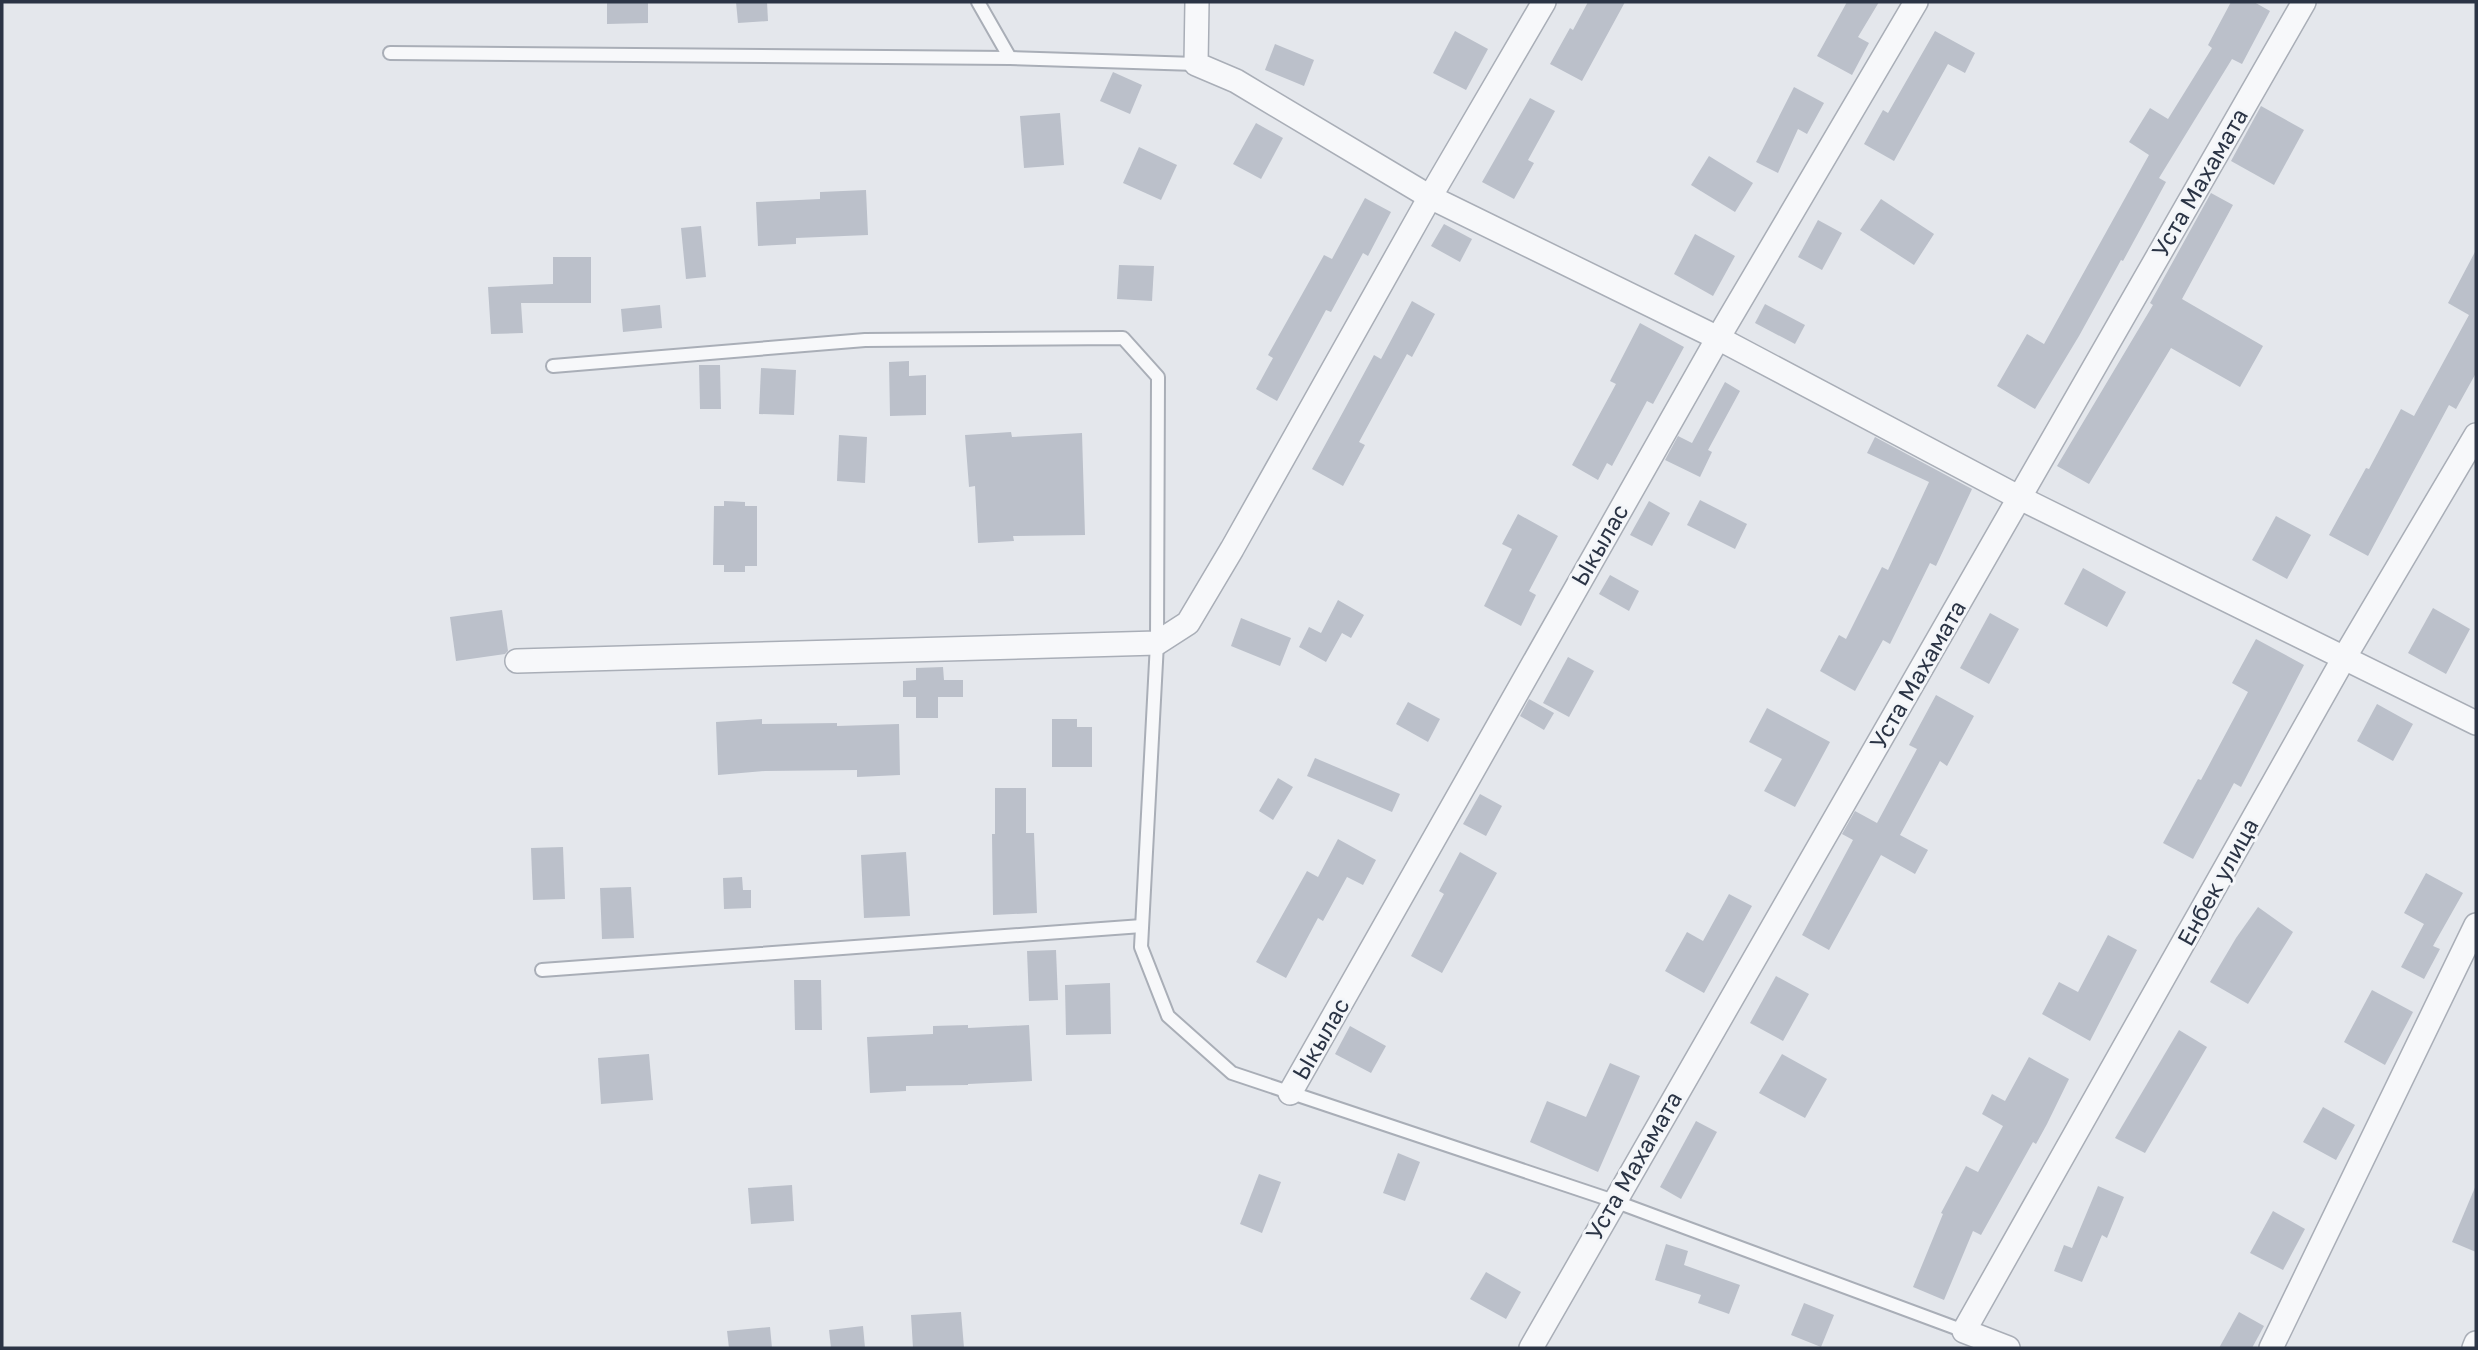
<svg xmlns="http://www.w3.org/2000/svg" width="2478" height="1350" viewBox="0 0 2478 1350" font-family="'Golos Text',sans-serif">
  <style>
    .building { fill: #bbc0ca }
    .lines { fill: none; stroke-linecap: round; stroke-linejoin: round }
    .lane-casing { stroke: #a9aeb7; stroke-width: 16 }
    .street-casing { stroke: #a9aeb7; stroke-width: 26 }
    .lane { stroke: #f7f8fa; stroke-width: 12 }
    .street { stroke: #f7f8fa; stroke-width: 23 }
    .labels { text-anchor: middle; stroke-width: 6; stroke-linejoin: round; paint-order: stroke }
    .street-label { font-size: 23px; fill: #2b3445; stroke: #f4f6f9 }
  </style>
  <rect width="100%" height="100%" fill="#e4e7ec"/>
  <g class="building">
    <path d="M607 2H648V23L607 24Z"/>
    <path d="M736 2H767L768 21 738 23Z"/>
    <path d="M1588 2H1625L1582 81 1550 64 1570 28 1573 30Z"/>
    <path d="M1847 2H1879L1858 37 1869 43 1852 75 1817 56Z"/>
    <path d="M2231 2H2254L2270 11 2242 64 2232 59 2159 178 2166 182 2123 261 2121 260 2079 336 2035 409 1997 386 2027 334 2044 344 2149 155 2129 142 2150 108 2168 119 2212 48 2208 45Z"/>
    <path d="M1455 31 1488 49 1466 90 1433 73Z"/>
    <path d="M1935 31 1975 53 1965 73 1948 64 1894 161 1864 144 1883 110 1888 113Z"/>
    <path d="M1275 44 1314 60 1304 86 1265 70Z"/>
    <path d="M1113 72 1142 85 1130 114 1100 101Z"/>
    <path d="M1794 87 1824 103 1807 134 1798 129 1778 173 1756 162Z"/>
    <path d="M1530 98 1555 111 1528 160 1534 163 1514 199 1482 182Z"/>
    <path d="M2261 106 2304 130 2274 185 2231 161Z"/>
    <path d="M1060 113 1064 165 1024 168 1020 116Z"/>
    <path d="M1256 123 1283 138 1261 179 1233 164Z"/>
    <path d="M1139 147 1177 165 1161 200 1123 183Z"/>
    <path d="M1709 156 1753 183 1735 212 1691 185Z"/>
    <path d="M866 190 868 235 796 238V244L758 246 756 202 820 199V192Z"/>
    <path d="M2211 193 2233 205 2182 299 2263 346 2240 387 2171 348 2089 484 2057 466 2153 305 2150 303Z"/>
    <path d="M1365 198 1391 212 1368 256 1363 253 1331 312 1326 310 1277 401 1256 389 1273 358 1268 355 1324 255 1332 259Z"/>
    <path d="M1881 199 1934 234 1914 265 1860 230Z"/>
    <path d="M1818 220 1842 233 1822 270 1798 257Z"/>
    <path d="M1444 224 1472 239 1460 262 1431 246Z"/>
    <path d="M701 226 706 277 686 279 681 228Z"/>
    <path d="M1695 234 1735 256 1713 296 1674 274Z"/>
    <path d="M2476 250V373L2456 409 2449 405 2368 556 2329 535 2366 468 2369 469 2401 409 2414 416 2469 315 2448 303Z"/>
    <path d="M553 257H591V303H521L523 333 491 334 488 287 553 284Z"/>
    <path d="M1119 265 1154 266 1152 301 1117 299Z"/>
    <path d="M1412 301 1435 314 1412 357 1407 354 1359 442 1365 445 1343 486 1312 469 1374 355 1381 359Z"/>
    <path d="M1765 304 1805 325 1795 344 1755 323Z"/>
    <path d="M660 305 662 328 623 332 621 309Z"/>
    <path d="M1640 323 1684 347 1653 404 1647 401 1612 466 1607 463 1598 480 1572 465 1616 384 1610 381Z"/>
    <path d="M909 361V376L926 375V415L890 416 889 362Z"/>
    <path d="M699 365H720L721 409H700Z"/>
    <path d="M761 368 796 370 794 415 759 414Z"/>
    <path d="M1725 382 1740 391 1708 450 1712 452 1700 477 1665 460 1678 436 1692 443Z"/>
    <path d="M1011 432 1012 437 1082 433 1085 535 1013 536 1014 541 978 543 975 486 969 487 965 435Z"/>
    <path d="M839 435 867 437 865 483 837 481Z"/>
    <path d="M1875 437 1972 489 1936 566 1930 563 1890 644 1883 640 1855 691 1820 671 1839 635 1846 639 1882 567 1888 570 1929 482 1867 453Z"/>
    <path d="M1700 500 1747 524 1735 549 1687 525Z"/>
    <path d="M724 501 745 502V506H757V566H745V572H724V565H713L714 506H724Z"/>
    <path d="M1649 501 1670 513 1652 546 1630 535Z"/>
    <path d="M1518 514 1558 536 1529 591 1536 595 1521 626 1484 606 1512 549 1502 544Z"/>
    <path d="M2276 516 2311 535 2287 579 2252 560Z"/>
    <path d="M2083 568 2126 592 2107 627 2064 604Z"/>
    <path d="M1610 575 1639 591 1629 611 1599 594Z"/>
    <path d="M1338 600 1364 615 1351 638 1342 633 1326 662 1299 647 1309 627 1321 633Z"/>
    <path d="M2433 608 2470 629 2446 674 2408 653Z"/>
    <path d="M502 610 508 651 505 654 456 661 450 617Z"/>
    <path d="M1990 613 2019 629 1989 684 1960 668Z"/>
    <path d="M1241 618 1291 638 1280 666 1231 646Z"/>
    <path d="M2256 639 2304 665 2241 787 2234 783 2193 859 2163 843 2198 779 2201 780 2248 692 2232 683Z"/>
    <path d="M1568 657 1594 671 1569 717 1543 703Z"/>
    <path d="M943 667 944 680H963V697H938V718H916V697H903V681L916 680V668Z"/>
    <path d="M1936 695 1974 716 1947 766 1940 761 1900 835 1928 850 1915 874 1881 855 1829 950 1802 935 1853 840 1842 834 1855 811 1877 823 1917 749 1909 745Z"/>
    <path d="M1529 699 1554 713 1544 730 1520 716Z"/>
    <path d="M1408 702 1440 719 1428 742 1396 724Z"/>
    <path d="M2377 704 2413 724 2393 761 2357 741Z"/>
    <path d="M1767 708 1830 742 1795 807 1764 791 1782 759 1749 742Z"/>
    <path d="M762 719V724L837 723V726L899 724 900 775 857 777V770L765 771 718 775 716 722Z"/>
    <path d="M1052 719H1077V727H1092V767H1052Z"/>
    <path d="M1315 758 1400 794 1392 812 1307 776Z"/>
    <path d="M1278 778 1293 787 1273 820 1259 811Z"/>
    <path d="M995 788H1026V833H1034L1037 913 993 915 992 834H995Z"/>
    <path d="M1480 794 1502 806 1486 836 1463 824Z"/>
    <path d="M1338 839 1376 860 1363 885 1347 877 1323 921 1318 918 1286 978 1256 962 1307 871 1318 877Z"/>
    <path d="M563 847 565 899 533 900 531 848Z"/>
    <path d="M906 852 910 916 864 918 861 855Z"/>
    <path d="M1460 852 1497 873 1442 973 1411 956 1444 894 1439 891Z"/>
    <path d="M2426 873 2463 893 2433 946 2440 949 2424 979 2401 967 2424 924 2404 913Z"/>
    <path d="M742 877 743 890H751V908L724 909 723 878Z"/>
    <path d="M631 887 634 938 602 939 600 888Z"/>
    <path d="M1729 894 1752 906 1704 993 1665 971 1687 932 1703 941Z"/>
    <path d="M2258 907 2293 932 2248 1004 2210 982 2236 938Z"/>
    <path d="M2108 935 2137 950 2090 1041 2042 1014 2059 982 2078 992Z"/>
    <path d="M1056 950 1058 1000 1029 1001 1027 951Z"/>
    <path d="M1776 976 1809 994 1783 1041 1750 1023Z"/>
    <path d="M794 980H821L822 1030H795Z"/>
    <path d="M1110 983 1111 1034 1066 1035 1065 985Z"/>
    <path d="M2372 990 2413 1012 2385 1065 2344 1042Z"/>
    <path d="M968 1025V1028L1029 1025 1032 1081 968 1084V1085L906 1086V1091L870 1093 867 1037 933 1034V1026Z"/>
    <path d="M1350 1026 1386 1046 1371 1073 1335 1054Z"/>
    <path d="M2179 1030 2207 1047 2145 1153 2115 1138Z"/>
    <path d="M649 1054 653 1100 601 1104 598 1058Z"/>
    <path d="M1782 1054 1827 1079 1805 1118 1759 1093Z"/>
    <path d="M2029 1057 2069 1079 2047 1124 2036 1144 2033 1142 1981 1235 1973 1231 1944 1300 1913 1287 1943 1214 1941 1213 1966 1166 1978 1172 2003 1126 1982 1114 1992 1094 2005 1101Z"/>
    <path d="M1610 1063 1640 1076 1598 1172 1530 1142 1547 1101 1586 1117Z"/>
    <path d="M2323 1107 2355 1125 2336 1160 2303 1142Z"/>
    <path d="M1696 1121 1717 1132 1681 1199 1660 1187Z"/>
    <path d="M1398 1153 1420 1162 1405 1201 1383 1193Z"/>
    <path d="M1259 1174 1281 1182 1262 1233 1240 1224Z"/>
    <path d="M792 1185 794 1221 751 1224 748 1188Z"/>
    <path d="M2476 1185V1252L2452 1242Z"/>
    <path d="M2098 1186 2124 1197 2107 1238 2102 1235 2082 1282 2054 1271 2064 1245 2072 1248Z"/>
    <path d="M2273 1211 2305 1229 2283 1270 2250 1253Z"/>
    <path d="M1666 1244 1688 1251 1684 1265 1740 1285 1729 1314 1698 1303 1701 1295 1655 1280Z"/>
    <path d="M1486 1272 1521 1292 1506 1319 1470 1299Z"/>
    <path d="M1804 1303 1834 1315 1821 1347 1791 1335Z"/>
    <path d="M961 1312 964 1348H913L911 1315Z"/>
    <path d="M2239 1312 2264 1326 2252 1348H2219Z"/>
    <path d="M863 1326 865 1348H831L829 1330Z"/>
    <path d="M770 1327 772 1348H729L727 1331Z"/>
  </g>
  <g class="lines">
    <defs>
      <g id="lane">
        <path d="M978 2 1010 58"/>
        <path d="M390 53 1010 58 1196 64"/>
        <path d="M553 366 865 340 1123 338 1158 377 1157 643 1141 947 1168 1016 1232 1073 1614 1201 1964 1331"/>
        <path d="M542 970 1142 926"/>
      </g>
      <g id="street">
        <path d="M1197 2 1196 64 1236 81 1430 197 1718 338 2020 498 2476 723"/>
        <path d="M517 661 1157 643 1188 623 1232 549 1430 197 1544 2"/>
        <path d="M1290 1093 1718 338 1916 2"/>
        <path d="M1531 1348 2304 2"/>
        <path d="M2008 1348 1964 1331 2344 658 2476 435"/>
        <path d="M2271 1348 2476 925"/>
        <path d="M2474 1348 2476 1343"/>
      </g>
    </defs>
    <use href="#lane" class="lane-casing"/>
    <use href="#street" class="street-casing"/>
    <use href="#lane" class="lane"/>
    <use href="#street" class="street"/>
  </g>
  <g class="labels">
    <g class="street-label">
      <text transform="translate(2200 183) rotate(-60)" y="8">Уста Махамата</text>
      <text transform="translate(1600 545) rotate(-60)" y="8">Ыкылас</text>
      <text transform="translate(1918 675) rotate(-60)" y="8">Уста Махамата</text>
      <text transform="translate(2218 882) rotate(-61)" y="8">Енбек улица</text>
      <text transform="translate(1321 1039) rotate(-60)" y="8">Ыкылас</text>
      <text transform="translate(1634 1166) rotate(-60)" y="8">Уста Махамата</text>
    </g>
  </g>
  <rect width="2478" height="1350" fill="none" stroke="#2b3445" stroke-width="7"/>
</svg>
